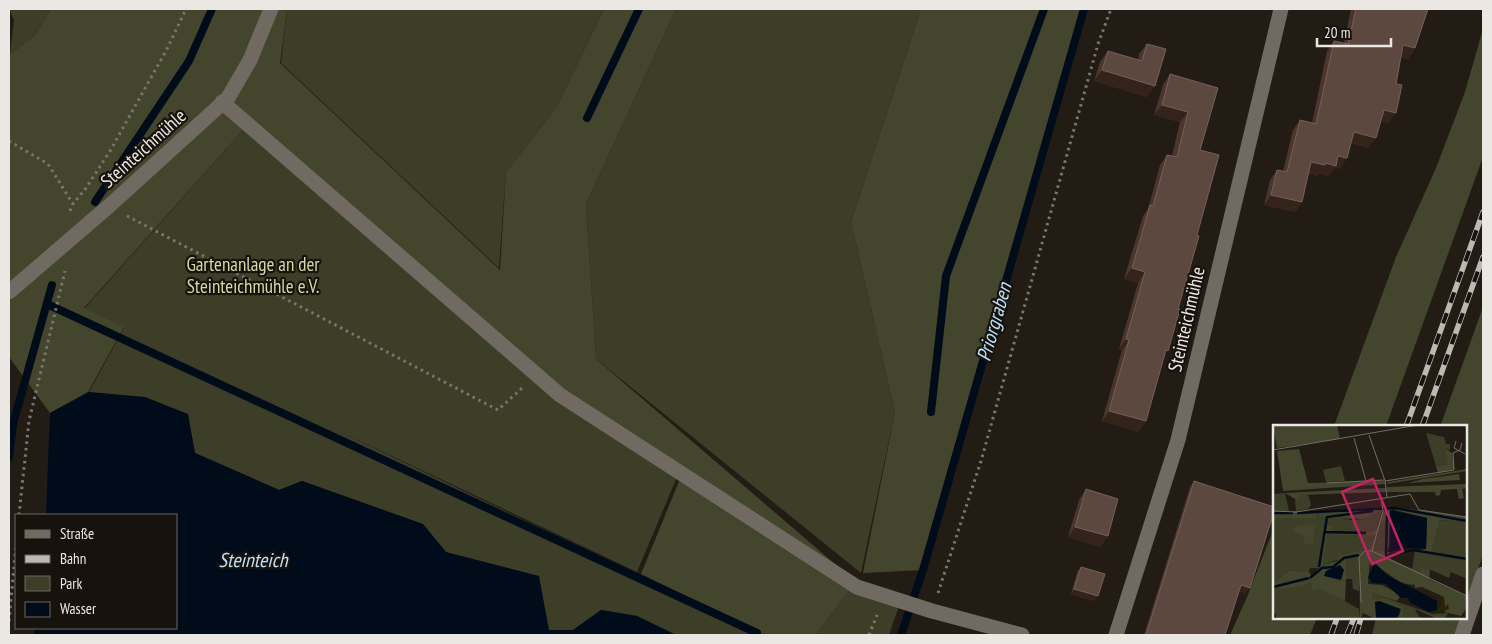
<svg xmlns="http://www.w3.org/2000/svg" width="1492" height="644" viewBox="0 0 1492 644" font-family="'PT Sans Narrow',sans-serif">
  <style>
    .green { fill: #3c3e28 }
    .forest { fill: #43462c }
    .water { fill: #000c1a }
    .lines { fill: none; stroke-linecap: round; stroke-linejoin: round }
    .stream { stroke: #000c1a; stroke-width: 8 }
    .path { stroke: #7a756f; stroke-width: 3; stroke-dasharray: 2.5 4; stroke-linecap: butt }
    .minor { stroke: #716a62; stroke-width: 15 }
    .rail-casing { stroke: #bcb8b3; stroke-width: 5.5 }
    .rail { stroke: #18120c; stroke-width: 4; stroke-dasharray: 11; stroke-linecap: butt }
    .wall { fill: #4c352c }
    .shaded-wall { fill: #34231a }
    .building { fill: #5d483f; stroke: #736159 }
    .labels { text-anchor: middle; stroke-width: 4.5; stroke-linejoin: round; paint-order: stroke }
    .street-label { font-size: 19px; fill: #ebe7e3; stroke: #18120c }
    .park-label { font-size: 19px; fill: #d4daa4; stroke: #18120c }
    .water-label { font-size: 20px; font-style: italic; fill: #bce2ff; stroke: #18120c }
    .inset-river { fill: none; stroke: #000c1a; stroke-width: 2.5 }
    .inset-road { fill: none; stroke: #726d67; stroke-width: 1 }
    .view { fill: #c42262; fill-opacity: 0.15; stroke: #c42262; stroke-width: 2.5 }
    .inset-edge { fill: none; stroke: #ebe7e3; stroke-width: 2.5 }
  </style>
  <rect width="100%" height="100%" fill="#221c15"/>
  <g class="green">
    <path d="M9 9H51L35 35 10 54 14 20Z"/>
    <path d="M287 9H604L556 108 506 172 499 268 281 63Z"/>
    <path d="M676 9H921L851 222 895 412 861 573 596 359 586 204Z"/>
    <path d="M243 130 556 398 677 477 637 572 322 423 763 635H676L637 616 601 610 573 630H548L446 552 422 524 302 481 279 490 195 453 187 414 89 392 124 328 84 309Z"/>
    <path d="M850 590 899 606 889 635H816Z"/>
  </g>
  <g class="forest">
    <path d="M51 9H287L280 63 500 270 506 172 556 108 604 9H676L586 204 596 359 856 582 816 635H764L641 574 682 474 559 390 248 122 243 130 84 308 124 327 88 392 50 413 9 357V55L35 35Z"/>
    <path d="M921 9H1080L923 570 863 573 895 412 851 222Z"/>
    <path d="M1483 29V157L1386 426H1334L1396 257 1436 168 1465 92Z"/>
    <path d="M1483 307V555L1466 603V427H1440Z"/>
    <path d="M1274 528V618H1317L1310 635H1230L1247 597Z"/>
    <path d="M1376 618H1461L1454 635H1372Z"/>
  </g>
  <path class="water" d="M89 392 145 397 188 414 195 453 279 490 302 481 423 524 446 552 539 576 549 630H573L601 610 637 616 676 635H34L35 628H176V515H46L50 413Z"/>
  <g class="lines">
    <g class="stream">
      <path d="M587 118 639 9"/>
      <path d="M95 202 189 61 212 9"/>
      <path d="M47 304 757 633"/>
      <path d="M931 412 946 276 1044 9"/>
      <path d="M9 457 13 424 52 285"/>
      <path d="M901 635 923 570 1084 9"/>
    </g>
    <g class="path">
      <path d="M9 141 48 164 73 204"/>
      <path d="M70 211 73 204 86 188 110 151 167 49 186 9"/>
      <path d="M127 216 498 410 522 388"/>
      <path d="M19 515 29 421 65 271"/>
      <path d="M938 593 981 461 1098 44 1111 9"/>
      <path d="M9 621 16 546"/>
      <path d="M869 635 877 615"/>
    </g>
    <g class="minor">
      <path d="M222 102 560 395 857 587 932 611 1022 635"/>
      <path d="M9 292 109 206 228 98 250 60 271 9"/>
      <path d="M1116 635 1178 440 1281 9"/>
      <path d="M1462 635 1483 574"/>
    </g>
    <defs>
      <g id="rail">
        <path d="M1406 427 1483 212"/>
        <path d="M1422 427 1483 257"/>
        <path d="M1331 635 1337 618"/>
        <path d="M1347 635 1354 618"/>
        <path d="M1356 635 1361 618"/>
      </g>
    </defs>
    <use href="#rail" class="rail-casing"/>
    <use href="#rail" class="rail"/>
  </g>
  <g class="wall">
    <path d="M1351 9H1428L1415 48 1408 59 1401 57 1389 123 1381 121 1368 148 1351 143 1340 169 1335 167 1329 176 1319 174 1317 176 1308 173 1302 202 1295 212 1264 205 1270 180 1277 170 1283 171 1293 130 1300 120 1312 123 1327 51 1334 41 1344 43Z"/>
    <path d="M1147 44V97L1094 81 1100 62 1108 51 1138 60 1139 54Z"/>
    <path d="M1170 74 1218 88 1200 150 1164 356 1146 421 1138 432 1102 421 1122 350 1119 349 1138 283 1124 279 1143 216 1148 209 1160 165 1167 155 1172 156 1180 122 1154 115 1163 85Z"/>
    <path d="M1194 481 1246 593 1239 591 1225 635H1144L1190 487Z"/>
    <path d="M1086 489 1108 536 1100 547 1068 537 1079 500Z"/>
    <path d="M1081 567 1094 601 1071 594 1077 572Z"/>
  </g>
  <g class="shaded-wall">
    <path d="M1403 45 1415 48 1408 59 1396 56Z"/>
    <path d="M1102 70 1155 86 1147 97 1094 81Z"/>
    <path d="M1162 105 1188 112 1180 122 1154 115Z"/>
    <path d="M1384 110 1396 113 1389 123 1377 120Z"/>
    <path d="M1354 132 1376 138 1368 148 1347 142Z"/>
    <path d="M1338 156 1347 158 1340 169 1335 167 1329 176 1319 174 1317 176 1304 172 1311 162 1325 163Z"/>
    <path d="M1271 195 1302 202 1295 212 1264 205Z"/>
    <path d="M1132 268 1145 272 1138 283 1124 279Z"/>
    <path d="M1126 339 1129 340 1122 350 1119 349Z"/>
    <path d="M1109 411 1146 421 1138 432 1102 421Z"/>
    <path d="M1075 527 1108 536 1100 547 1068 537Z"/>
    <path d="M1241 585 1250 588 1246 593 1237 590Z"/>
    <path d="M1074 589 1098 596 1094 601 1071 594Z"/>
  </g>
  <g class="building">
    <path d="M1356 9H1428L1415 48 1403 45 1396 84 1402 85 1396 113 1384 110 1376 138 1354 132 1347 158 1338 156 1336 166 1325 163V165L1311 162 1302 202 1271 195 1277 170 1287 172 1300 120 1316 124 1334 41 1348 44Z"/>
    <path d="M1147 44 1166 49 1155 86 1102 70 1108 51 1142 61Z"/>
    <path d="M1170 74 1218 88 1200 150 1219 155 1197 235 1199 236 1178 309H1180L1168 351 1166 350 1146 421 1109 411 1129 340 1126 339 1145 272 1132 268 1150 205 1153 206 1167 155 1177 157 1188 112 1162 105Z"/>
    <path d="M1194 481 1274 507V512L1250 588 1241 585 1225 635H1146Z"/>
    <path d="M1086 489 1118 499 1108 536 1075 527Z"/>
    <path d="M1081 567 1105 574 1098 596 1074 589Z"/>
  </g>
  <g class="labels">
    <g class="street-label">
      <text transform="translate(143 148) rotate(-42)" y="7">Steinteichmühle</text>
      <text transform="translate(1186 319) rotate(-77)" y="7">Steinteichmühle</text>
    </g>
    <g class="park-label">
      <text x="253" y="271">Gartenanlage an der<tspan x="253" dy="22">Steinteichmühle e.V.</tspan></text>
    </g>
    <g class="water-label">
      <text transform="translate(994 322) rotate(-74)" y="7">Priorgraben</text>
      <text x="253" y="567">Steinteich</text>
    </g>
  </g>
  <g transform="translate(1273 425)">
    <rect width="194" height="194" fill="#221c15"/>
    <path d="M153 8 171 12 173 19H177V25L172 23 176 39 163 41ZM68 41 72 56 53 57 50 45ZM12 68 16 86H0V69ZM35 69 38 80 35 84 23 86 22 75 26 70ZM110 83H122L117 85V120L112 129 100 125 108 97 114 96V87ZM109 86 104 103 97 107 61 106 52 100 46 143H37L36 147 17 145 0 158V93H43L42 89 78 95 92 94ZM167 95 194 97 192 153 178 147 176 153 158 145 148 148 139 145 142 125 158 128ZM55 108 97 111 102 110 96 124 50 140ZM86 131V166L80 164 79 154H73L74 134ZM38 157 86 184 87 194H3V188L0 189V164ZM99 168 160 189 175 188 172 194H164L142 184 146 192 155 194H129L130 181 99 175Z" fill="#3c3e28"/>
    <path d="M0 0H64L67 14 4 23ZM172 23 179 28 181 44 165 48 163 41 175 39ZM26 24 35 58 111 56 112 59 10 66 4 26ZM194 44V46L114 59 115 57ZM186 49 187 55 135 58 150 54ZM194 59V63L189 64 191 73 186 74 184 64 168 65 167 70 163 71 162 67H114V62ZM113 63V67L26 70 24 75 12 68ZM122 82 194 92V97L167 95 158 129 143 126 153 124 154 93 122 85ZM108 83 109 86 92 94 54 93 43 89V93H0V86L77 87ZM110 86 114 87V97H108L100 125 116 127 115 133 148 148V143L157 146 156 154 194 171V182L188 191 171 187 175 183V180L172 183 171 172 149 162 142 163 141 158 140 160 128 158 97 136 95 159 109 160 128 170 124 176 99 168V175L112 174 130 181V189L129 194H125L128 184 106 176 103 194 90 188 87 194 86 131 74 134 72 176 44 163 39 166 38 157 27 162 0 164V158L17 145 36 147 38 151 46 143 52 100 59 101 61 106 97 107 104 103ZM55 109 97 111 102 110 96 124 66 131 64 136 50 140ZM42 100 40 119H32L30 110 21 107 22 101Z" fill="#43462c" fill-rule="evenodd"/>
    <path d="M148 163 171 173 172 182 175 179 176 184 160 189 167 182 169 174Z" fill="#2c2303"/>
    <path d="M117 85 154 93 153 124 135 123 116 127ZM102 138 114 150 164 176V185L156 187 138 178 135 173H128L113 159 99 158 95 152ZM67 140 71 145 68 155 51 151 53 146ZM106 176 127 184 126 189 122 194H103L102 177Z" fill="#000c1a"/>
    <path class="inset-river" d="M0 88H20M24 88 122 83 194 96M52 107 93 108M113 129 114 90M112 131 140 125 194 134M46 142 54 92 100 86M37 153 49 143 60 142 71 133 86 130M0 162 36 153"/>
    <path class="inset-road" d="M96 10 112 56 114 72M81 13 93 56M183 16 181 23 192 29M0 25 145 0M112 56 181 45 180 28 187 25 189 18M54 58 111 55M0 86 23 87 137 69 146 85 194 92M99 126 110 86 108 72M88 177 86 132 92 126H99L194 171"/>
    <path class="view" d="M100 54 130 126 99 139 69 67Z"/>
    <rect width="194" height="194" class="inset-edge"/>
  </g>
  <rect width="1492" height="644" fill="none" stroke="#ebe7e3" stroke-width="20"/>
  <rect x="15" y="514" width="162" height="115" fill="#18120c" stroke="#6c6762"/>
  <rect x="25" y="530" width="25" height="8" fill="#716a62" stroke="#6c6762"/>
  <text x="60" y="539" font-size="15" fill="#ebe7e3">Straße</text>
  <rect x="25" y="555" width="25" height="8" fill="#bcb8b3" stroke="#6c6762"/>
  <text x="60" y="564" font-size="15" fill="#ebe7e3">Bahn</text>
  <rect x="25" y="576" width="25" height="15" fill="#3c3e28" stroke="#6c6762"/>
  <text x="60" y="589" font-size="15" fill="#ebe7e3">Park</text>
  <rect x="25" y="602" width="25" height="15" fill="#000c1a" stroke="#6c6762"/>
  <text x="60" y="614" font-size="15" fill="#ebe7e3">Wasser</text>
  <path d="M1317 38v8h74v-8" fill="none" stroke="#ebe7e3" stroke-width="2.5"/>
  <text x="1324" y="38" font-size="15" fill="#ebe7e3" stroke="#18120c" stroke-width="4" paint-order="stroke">20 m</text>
</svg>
